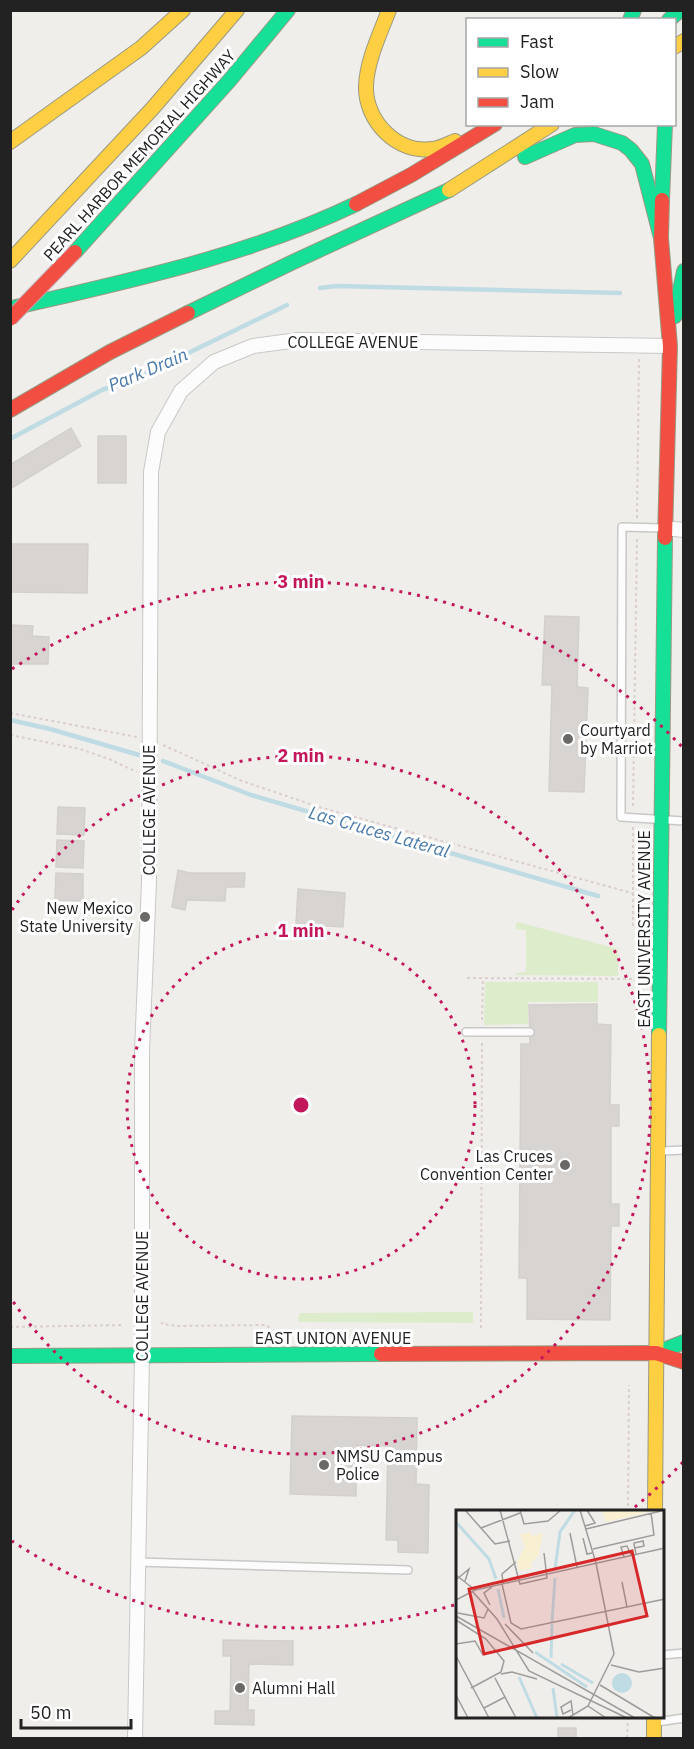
<svg xmlns="http://www.w3.org/2000/svg" width="694" height="1749" viewBox="0 0 694 1749" font-family="'IBM Plex Sans',sans-serif">
  <style>
    .grass { fill: #ddeccb }
    .lines { fill: none; stroke-linecap: round; stroke-linejoin: round }
    .stream { stroke: #bfdbe3; stroke-width: 4.5 }
    .building { fill: #d7d4d2; stroke: #d3d0cc; stroke-width: 1.5 }
    .lane-casing { stroke: #c9c8c7; stroke-width: 10 }
    .street-casing { stroke: #c9c8c7; stroke-width: 16 }
    .fast-casing { stroke: #999a82; stroke-width: 16 }
    .slow-casing { stroke: #999a82; stroke-width: 16 }
    .jam-casing { stroke: #999a82; stroke-width: 16 }
    .path { stroke: #dccecd; stroke-width: 2; stroke-dasharray: 3 3; stroke-linecap: butt }
    .lane { stroke: #fdfcfc; stroke-width: 7 }
    .street { stroke: #fdfcfc; stroke-width: 14 }
    .fast { stroke: #16e098; stroke-width: 14 }
    .slow { stroke: #ffcf43; stroke-width: 14 }
    .jam { stroke: #f24e42; stroke-width: 14 }
    .jam-bridge-casing { stroke: #c5a2ac; stroke-width: 16; stroke-linecap: butt }
    .jam-bridge { stroke: #f24e42; stroke-width: 14 }
    .ring { fill: none; stroke: #c2185b; stroke-width: 3; stroke-dasharray: 3 6 }
    .poi-dot { fill: #6a6968; stroke: #fff; stroke-width: 2 }
    .labels { text-anchor: middle; stroke-width: 6; stroke-linejoin: round; paint-order: stroke }
    .street-label { font-size: 16px; fill: #222; stroke: #fff }
    .poi-label { font-size: 16px; fill: #222; stroke: #fff; text-anchor: start }
    .water-label { font-size: 18px; font-style: italic; fill: #4a7aab; stroke: #fff }
    .inset-river { fill: none; stroke: #bfdbe3; stroke-width: 3 }
    .inset-road { fill: none; stroke: #9e9c9b; stroke-width: 1.5 }
    .view { fill: #d62828; fill-opacity: 0.15; stroke: #d62828; stroke-width: 3 }
    .inset-edge { fill: none; stroke: #222; stroke-width: 3 }
    .centre { fill: #c2185b; stroke: #fff; stroke-width: 3 }
    .ring-label { font-size: 18px; text-anchor: middle; font-weight: bold; fill: #c2185b; stroke: #fff; stroke-width: 6; stroke-linejoin: round; paint-order: stroke }
  </style>
  <rect width="100%" height="100%" fill="#f0eeeb"/>
  <g class="grass">
    <path d="M518 922 618 949V976L515 975 516 973 526 972V930L515 929 516 924Z"/>
    <path d="M485 982H598V1002H528V1024L484 1025Z"/>
    <path d="M473 1312V1323L299 1322 298 1318 300 1313Z"/>
  </g>
  <g class="lines">
    <g class="stream">
      <path d="M320 288 336 286 620 293"/>
      <path d="M10 439 102 390 137 378 287 305"/>
      <path d="M10 720 50 729 139 755"/>
      <path d="M163 761 251 795 598 896"/>
    </g>
  </g>
  <g class="building">
    <path d="M71 428 81 446 10 489V465Z"/>
    <rect x="98" y="436" width="28" height="47"/>
    <path d="M10 544H88L87 593 10 592Z"/>
    <path d="M545 616 579 617 577 687 588 688 584 792 549 791 552 685H542Z"/>
    <path d="M10 625 33 626 32 636 49 637 48 664H10Z"/>
    <path d="M58 807 85 808 84 835 57 834Z"/>
    <path d="M57 840 84 841 83 868 56 867Z"/>
    <path d="M178 870 190 873H245L244 887H226L225 901 187 900 185 910 172 907Z"/>
    <path d="M56 873 83 874V901L55 900Z"/>
    <path d="M298 889 345 893 343 927 296 924Z"/>
    <path d="M597 1004V1024L611 1025 610 1105H619V1126H611V1204H619V1226H611L610 1320 527 1319V1278H519L521 1044H530L529 1005Z"/>
    <path d="M292 1416 417 1418 416 1484 429 1485 428 1553 398 1552V1540H386L388 1446 357 1445 356 1496 290 1494Z"/>
    <path d="M223 1640 293 1641V1665L249 1664 248 1710H254V1725L215 1724V1711H230L231 1656H223Z"/>
    <rect x="558" y="1728" width="18" height="10"/>
  </g>
  <g class="lines">
    <defs>
      <g id="lane">
        <path d="M662 528 622 527 621 817 684 821"/>
        <path d="M466 1032H530"/>
        <path d="M662 1151 684 1150"/>
        <path d="M137 1562 408 1570"/>
        <path d="M662 1655 684 1653"/>
        <path d="M657 1722 684 1718"/>
      </g>
      <g id="street">
        <path d="M665 528 684 530"/>
        <path d="M135 1738 142 1355V1051L149 882 151 472 158 432 181 391 214 362 253 346 298 340 670 346"/>
      </g>
      <g id="fast">
        <path d="M630 20 634 10"/>
        <path d="M669 20 680 10"/>
        <path d="M525 157 575 135 594 134 622 143 631 150 642 164 661 238"/>
        <path d="M662 200 665 124"/>
        <path d="M75 252 229 81 288 10"/>
        <path d="M12 308C128 281 248 256 356 204"/>
        <path d="M188 313 293 262 449 190"/>
        <path d="M675 316 684 271"/>
        <path d="M659 1035 665 538"/>
        <path d="M656 1353 684 1342"/>
        <path d="M10 1356 381 1354"/>
      </g>
      <g id="slow">
        <path d="M389 10C380 34 367 60 366 86 365 121 397 154 433 149 441 148 448 144 455 141"/>
        <path d="M674 47 684 41"/>
        <path d="M10 142 141 48 183 10"/>
        <path d="M449 190 552 124"/>
        <path d="M10 261 152 109 237 10"/>
        <path d="M655 1512 659 1035"/>
        <path d="M654 1718V1738"/>
      </g>
      <g id="jam">
        <path d="M662 200 661 238 670 346 665 538"/>
        <path d="M356 204 411 175 495 124"/>
        <path d="M10 410 110 352 188 313"/>
        <path d="M381 1354 656 1353 684 1362"/>
      </g>
    </defs>
    <use href="#lane" class="lane-casing"/>
    <use href="#street" class="street-casing"/>
    <use href="#fast" class="fast-casing"/>
    <use href="#slow" class="slow-casing"/>
    <use href="#jam" class="jam-casing"/>
    <g class="path">
      <path d="M637 518 639 359"/>
      <path d="M10 713 137 737"/>
      <path d="M10 735 80 749 109 759 137 772"/>
      <path d="M163 745 242 781 322 808 643 896"/>
      <path d="M633 806 637 539"/>
      <path d="M633 926V827"/>
      <path d="M467 978 634 979"/>
      <path d="M482 1020 483 978"/>
      <path d="M161 1324 164 1322 168 1325 178 1326 266 1325 271 1329"/>
      <path d="M10 1327 124 1325"/>
      <path d="M481 1328 482 1041"/>
      <path d="M628 1512 629 1385"/>
      <path d="M627 1738 628 1718"/>
    </g>
    <use href="#lane" class="lane"/>
    <use href="#street" class="street"/>
    <use href="#fast" class="fast"/>
    <use href="#slow" class="slow"/>
    <use href="#jam" class="jam"/>
    <defs>
      <path id="jam-bridge" d="M10 319 75 252"/>
    </defs>
    <use href="#jam-bridge" class="jam-bridge-casing"/>
    <use href="#jam-bridge" class="jam-bridge"/>
  </g>
  <g class="ring">
    <circle cx="301" cy="1105" r="174"/>
    <path d="M12 910A349 349 0 1 1 12 1300"/>
    <path d="M683 1462A523 523 0 0 1 630 1511M454 1605A523 523 0 0 1 12 1541M12 669A523 523 0 0 1 683 748"/>
  </g>
  <g class="poi-dot">
    <circle cx="568" cy="739" r="6"/>
    <circle cx="145" cy="917" r="6"/>
    <circle cx="565" cy="1165" r="6"/>
    <circle cx="324" cy="1465" r="6"/>
    <circle cx="240" cy="1688" r="6"/>
  </g>
  <g class="labels">
    <g class="street-label">
      <text transform="translate(139 155) rotate(-48)" y="6">PEARL HARBOR MEMORIAL HIGHWAY</text>
      <text x="353" y="348">COLLEGE AVENUE</text>
      <text transform="translate(149 810) rotate(-90)" y="6">COLLEGE AVENUE</text>
      <text transform="translate(644 929) rotate(-90)" y="6">EAST UNIVERSITY AVENUE</text>
      <text transform="translate(142 1296) rotate(-90)" y="6">COLLEGE AVENUE</text>
      <text x="333" y="1344">EAST UNION AVENUE</text>
    </g>
    <g class="poi-label">
      <text x="580" y="736">Courtyard<tspan x="580" dy="18">by Marriot</tspan></text>
      <text x="133" y="914" text-anchor="end">New Mexico<tspan x="133" dy="18">State University</tspan></text>
      <text x="553" y="1162" text-anchor="end">Las Cruces<tspan x="553" dy="18">Convention Center</tspan></text>
      <text x="336" y="1462">NMSU Campus<tspan x="336" dy="18">Police</tspan></text>
      <text x="252" y="1694">Alumni Hall</text>
    </g>
    <g class="water-label">
      <text transform="translate(148 370) rotate(-23)" y="6">Park Drain</text>
      <text transform="translate(379 832) rotate(16)" y="6">Las Cruces Lateral</text>
    </g>
  </g>
  <g transform="translate(456 1510)">
    <rect width="208" height="208" fill="#f0eeeb"/>
    <path d="M146 0H200L150 12ZM74 22 76 26 87 23 82 46 75 53 76 58 63 61 61 51 69 37 64 25Z" fill="#f8f0d0"/>
    <path d="M156 173a10 10 0 1 1 20 0a10 10 0 1 1-20 0Z" fill="#bfdbe3"/>
    <path class="inset-river" d="M0 12 33 49 40 69M99 59 104 22 119 0M42 79 48 108M96 112 99 68M79 142 131 177M95 148 96 114M105 154 137 173M63 167 81 208M97 178 101 208"/>
    <path class="inset-road" d="M9 0 39 34 54 31M44 0 64 74 91 68 88 43M64 0 68 14 92 11 105 0M124 0 140 53M129 16 139 13 131 0M25 18 64 3M130 19 205 1M114 23 121 57M127 28 131 44 136 43M179 38 188 36 187 31 178 33V34L180 44M137 39 198 25 195 3M168 47 165 37 171 36 175 45M0 65 19 80M1 69 13 59 9 71M166 72 171 97M47 73 46 64 60 52M46 74 55 113 65 119 209 89M16 81 41 109 73 161 171 208M0 90 19 80 209 38M34 95 28 83 36 77M2 103 28 108 32 99M0 106 179 208M0 110 30 129 48 151 45 162 15 178M49 114 77 143M0 134 19 131 27 145M0 146 33 208M155 155 183 162 209 158M45 164 56 162 81 169M39 168 60 208M144 175 199 208M0 185 12 208M132 196 150 208M28 198 49 187M115 200 107 204 105 197 115 191 117 205M112 208 132 196 158 144 140 53"/>
    <path class="view" d="M176 41 191 106 28 144 13 79Z"/>
    <rect width="208" height="208" class="inset-edge"/>
  </g>
  <circle cx="301" cy="1105" r="9" class="centre"/>
  <g class="ring-label">
    <text x="301" y="588">3 min</text>
    <text x="301" y="762">2 min</text>
    <text x="301" y="937">1 min</text>
  </g>
  <rect width="694" height="1749" fill="none" stroke="#222222" stroke-width="24"/>
  <rect x="466" y="18" width="210" height="108" fill="#ffffff" stroke="#a7a7a7" stroke-width="1.5"/>
  <rect x="478" y="38" width="30" height="9" fill="#16e098" stroke="#a7a7a7" stroke-width="1.5"/>
  <text x="520" y="48" font-size="18" fill="#222222">Fast</text>
  <rect x="478" y="68" width="30" height="9" fill="#ffcf43" stroke="#a7a7a7" stroke-width="1.5"/>
  <text x="520" y="78" font-size="18" fill="#222222">Slow</text>
  <rect x="478" y="98" width="30" height="9" fill="#f24e42" stroke="#a7a7a7" stroke-width="1.5"/>
  <text x="520" y="108" font-size="18" fill="#222222">Jam</text>
  <path d="M21 1719v9h110v-9" fill="none" stroke="#222222" stroke-width="3"/>
  <text x="30" y="1719" font-size="18" fill="#222222" stroke="#ffffff" stroke-width="4.5" paint-order="stroke">50 m</text>
</svg>
